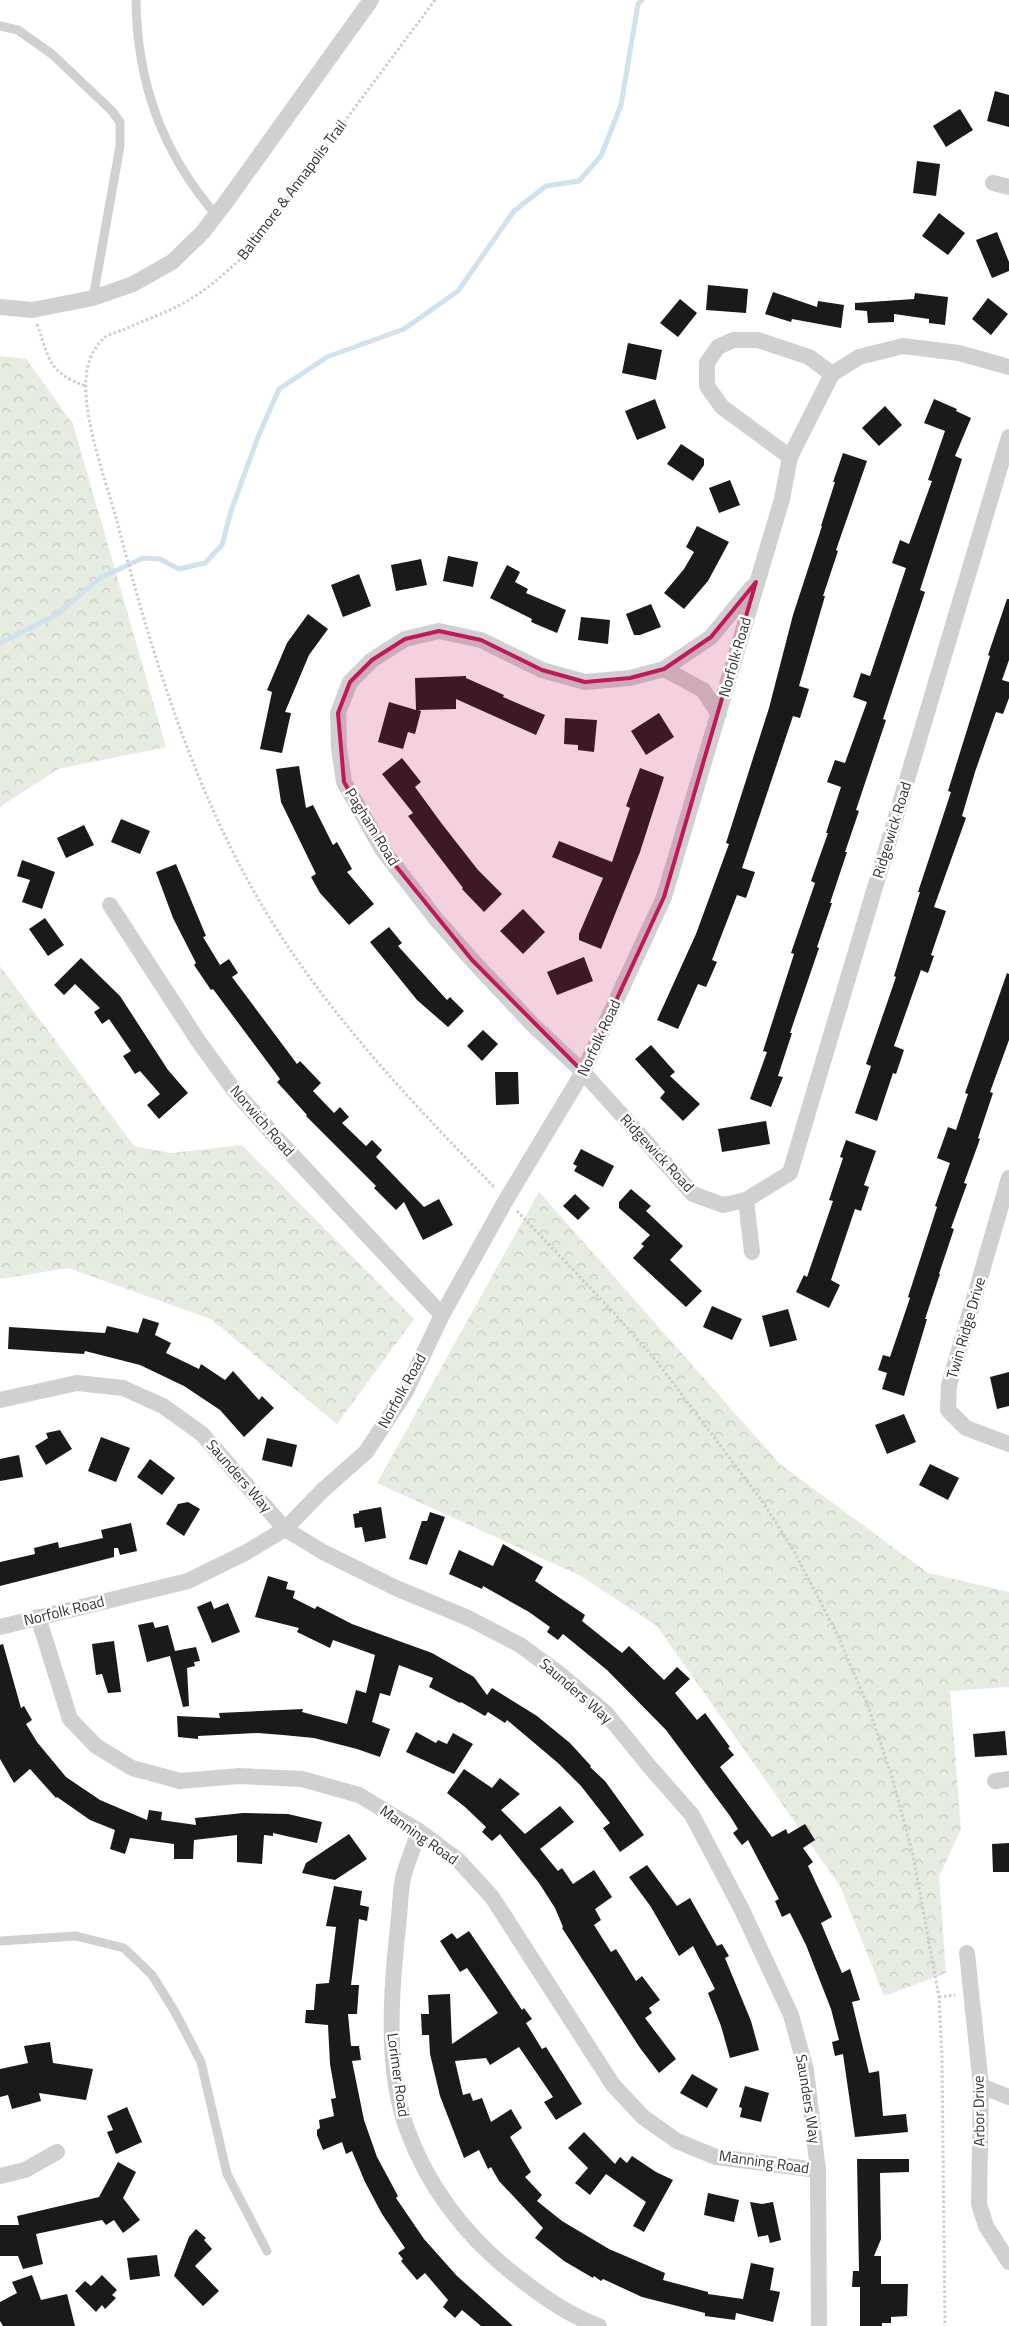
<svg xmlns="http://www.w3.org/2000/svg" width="1009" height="2326" viewBox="0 0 1009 2326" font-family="'Titillium Web',sans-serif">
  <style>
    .forest { fill: url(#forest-crowns) }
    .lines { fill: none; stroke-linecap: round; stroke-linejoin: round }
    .stream { stroke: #cfe2ee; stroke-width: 5 }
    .building { fill: #1a1a1a }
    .path { stroke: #cdcdcd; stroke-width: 3; stroke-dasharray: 2.5 2.5; stroke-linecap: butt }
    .lane { stroke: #d0d0d0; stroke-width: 9 }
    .street { stroke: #d0d0d0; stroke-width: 16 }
    .marked { fill: #c2185b; fill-opacity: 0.2; stroke: #c2185b; stroke-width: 4; stroke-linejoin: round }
    .labels { text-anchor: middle; stroke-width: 5; stroke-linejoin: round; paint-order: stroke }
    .street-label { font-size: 15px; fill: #333; stroke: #fff }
  </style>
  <defs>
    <pattern id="forest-crowns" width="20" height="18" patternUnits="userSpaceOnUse" patternTransform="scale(1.25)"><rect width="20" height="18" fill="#e6ecdf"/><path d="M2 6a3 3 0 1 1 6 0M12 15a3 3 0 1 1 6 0" fill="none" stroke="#c6cbc0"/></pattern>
  </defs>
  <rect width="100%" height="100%" fill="#fff"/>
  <g class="forest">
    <path d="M0 356 26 359 73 424 166 747 58 769 0 807Z"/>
    <path d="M0 966 134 1146 171 1153 242 1145 414 1319 337 1424 211 1319 68 1268 0 1279Z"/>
    <path d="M539 1192 780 1464 928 1573 1009 1592V1687L950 1691 961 1829 939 1876 946 1973 884 1996 840 1886 657 1626 579 1575 377 1483Z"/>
  </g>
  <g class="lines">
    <path class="stream" d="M0 643 56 615 100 578 143 558 160 559 179 569 205 563 222 545 231 511 258 437 279 389 327 357 404 329 458 291 514 211 546 186 579 181 601 156 621 105 638 4 642 0"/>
  </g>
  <g class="building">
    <path d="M995 91 1009 95V127L987 121Z"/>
    <path d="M960 109 973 130 946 147 933 126Z"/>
    <path d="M917 161 940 164 936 196 913 193Z"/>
    <path d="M939 213 965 233 948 255 922 236Z"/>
    <path d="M997 232 1009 262V271L992 278 976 240Z"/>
    <path d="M708 285 748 289 746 313 706 310Z"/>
    <path d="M773 292 817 307 818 301 844 305 841 328 792 319 791 322 765 314Z"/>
    <path d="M915 293 948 297 945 325 929 323V319L894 314V322L868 323 867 311 855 310V303L914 299Z"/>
    <path d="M988 298 1008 314 991 335 972 319Z"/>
    <path d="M680 299 697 313 678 337 660 323Z"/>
    <path d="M628 343 662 350 656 380 622 373Z"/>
    <path d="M655 399 666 428 637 440 625 411Z"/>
    <path d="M934 399 957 409 956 411 971 418 955 456 962 459 920 590 925 592 883 719 886 720 856 810 859 811 845 852H847L830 903H832L817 947 819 948 790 1033H792L778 1076 783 1077 771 1107 750 1099 767 1052 763 1051 794 954 791 953 815 883 811 881 828 833H826L841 787 827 782 835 760 845 763 867 702 853 697 861 673 870 676 906 568 892 563 900 540 909 544 932 481 928 480 945 431 924 423Z"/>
    <path d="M885 406 902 425 879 446 862 428Z"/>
    <path d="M681 444 704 459V465L693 481 667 464Z"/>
    <path d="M843 453 867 461 836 550 838 551 823 596H825L799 686 809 689 800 718 793 716 742 868 755 872 746 898 737 895 712 960 717 962 706 987 698 984 678 1029 657 1020 696 934 729 844 726 843 769 708 793 615 822 526H821L835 482H833Z"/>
    <path d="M730 480 740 505 719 513 709 488Z"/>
    <path d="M697 526 729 542 708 581 684 609 664 593 684 569 694 552 686 547Z"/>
    <path d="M448 556 478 562 473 587 443 581Z"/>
    <path d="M421 559 427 585 396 591 391 565Z"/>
    <path d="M507 565 520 572 515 582 528 589 526 593 566 610 557 633 531 622 532 619 490 598Z"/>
    <path d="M359 574 371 606 343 617 331 585Z"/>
    <path d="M1007 599H1009V660L1002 680 1009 682V698L1003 714 996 712 975 772 962 816 966 818 934 907 946 911 931 955 934 956 928 973 921 970 894 1046 904 1050 896 1074 893 1073 877 1121 855 1113 871 1066 866 1064 896 977 894 976 920 892H918L951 792 948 791 990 656 988 655Z"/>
    <path d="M651 604 661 627 640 635H634L626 614Z"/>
    <path d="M308 614 328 629 309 655 285 712 291 713 282 753 260 749 272 692 267 690 287 643Z"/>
    <path d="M581 617 610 620 608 644 578 640Z"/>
    <path d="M466 676V678L504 695 503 697 545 715 536 735 456 699V709L418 710 421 711 415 734 408 732 403 749 378 742 389 702 416 710 415 678Z"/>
    <path d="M659 713 674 737 646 755 631 731Z"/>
    <path d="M565 718 597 720 594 752 578 750V745L564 744Z"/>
    <path d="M402 758 421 782 415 787 442 824 478 870 502 894 484 912 462 889 463 888 408 816 413 813 382 774Z"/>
    <path d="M299 766 306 808 313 805 333 845 337 842 352 869 347 872 374 904 349 925 320 893 311 877 316 874 281 802 276 769Z"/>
    <path d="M640 768 664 777 640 852 601 949 579 940V934L603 878 552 857 559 841 612 862 630 808 626 806Z"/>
    <path d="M121 819 150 831 140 854 111 842Z"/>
    <path d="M84 825 94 845 66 858 57 838Z"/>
    <path d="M22 860 55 872 42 909 22 902 30 880 17 876Z"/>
    <path d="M176 864 206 936 203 937 220 965 229 959 238 973 232 977 297 1064 300 1061 321 1083 313 1091 334 1113 340 1107 349 1117 342 1123 366 1146 372 1140 382 1150 376 1157 424 1207 439 1199 453 1225 423 1240 404 1202 396 1210 374 1188 376 1186 306 1116 307 1115 277 1082 280 1079 213 989 211 990 194 965 196 963 173 918 156 872Z"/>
    <path d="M523 909 545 932 523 954 500 931Z"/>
    <path d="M45 918 64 945 48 956 29 929Z"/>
    <path d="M389 927 402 943 398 946 447 1000 450 997 464 1011 448 1027 417 1000 370 942Z"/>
    <path d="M584 957 593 981 557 995 547 972Z"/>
    <path d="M81 958 120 996 168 1070 188 1093 159 1119 147 1105 160 1094 140 1071 135 1074 123 1056 131 1051 109 1019 102 1024 94 1012 100 1008 75 984 64 995 54 985Z"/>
    <path d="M1007 973 1009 974V1040L990 1092 993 1093 978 1138 980 1139 964 1183 967 1184 951 1228 954 1229 939 1274H940L925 1319H927L904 1396 882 1389 887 1373 878 1370 883 1355 890 1357 910 1298 908 1297 937 1207 935 1206 950 1163 937 1158 948 1127 956 1130 968 1094 965 1093Z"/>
    <path d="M483 1030 498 1044 482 1061 467 1046Z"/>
    <path d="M651 1045 675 1072 670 1076 700 1104 683 1121 660 1098 665 1092 635 1059Z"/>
    <path d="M495 1072H518L519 1104 496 1105Z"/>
    <path d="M766 1121 770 1144 722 1152 718 1129Z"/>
    <path d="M846 1140 876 1151 864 1185 869 1187 861 1211 855 1209 831 1280 840 1285 829 1308 796 1292 804 1275 807 1277 833 1201 829 1200 843 1158 840 1157Z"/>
    <path d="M581 1149 614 1166 603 1187 574 1171 577 1166 573 1164Z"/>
    <path d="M631 1189 651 1206 646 1211 683 1246 670 1260 702 1291 686 1307 633 1258 644 1246 641 1244 650 1235 619 1208V1202Z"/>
    <path d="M575 1194 590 1208 578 1220 563 1206Z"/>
    <path d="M712 1306 742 1319 732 1340 703 1327Z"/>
    <path d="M788 1309 797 1340 770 1347 762 1316Z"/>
    <path d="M143 1318 159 1323 155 1335 171 1343 166 1353 199 1369 201 1364 225 1380 233 1371 259 1400 262 1396 274 1408 244 1437 220 1410 184 1386 140 1365 85 1351 84 1354 8 1349 9 1327 105 1333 107 1326 138 1333Z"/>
    <path d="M1009 1372V1406L997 1409 990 1377Z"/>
    <path d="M904 1414 916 1442 887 1454 875 1425Z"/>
    <path d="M60 1430 72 1449 46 1465 35 1446 48 1438 46 1433Z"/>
    <path d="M101 1437 130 1448 116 1482 88 1471Z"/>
    <path d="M267 1438 297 1445 292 1467 262 1460Z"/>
    <path d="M19 1455 23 1477 0 1481V1459Z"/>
    <path d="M150 1459 175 1478 162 1495 137 1477Z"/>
    <path d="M930 1464 959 1478 948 1500 919 1485Z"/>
    <path d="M188 1502 200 1509 184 1536 166 1524 178 1504Z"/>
    <path d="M381 1507 386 1538 365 1542 362 1527 355 1528 353 1514 359 1513V1511Z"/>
    <path d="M430 1512 445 1517 427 1565 409 1559 422 1521H427Z"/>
    <path d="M131 1523 137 1551 120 1555 118 1548H114V1557L0 1586V1562L35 1554 34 1548 58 1542 59 1548 103 1538 101 1530Z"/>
    <path d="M503 1544 543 1567 535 1581 585 1615 582 1621 622 1653 629 1646 664 1680 677 1667 690 1679 675 1693 697 1720 705 1713 730 1747 728 1748 734 1755 720 1767 772 1837 786 1829 788 1834 805 1824 815 1840 803 1848 813 1862 808 1866 832 1917 821 1923 842 1973 850 1969 860 2000 852 2002 869 2073 879 2071 883 2116 906 2114 908 2132 855 2137 843 2054 835 2056 832 2042 839 2040 831 2009 806 1945 790 1913 782 1917 775 1901 779 1899 748 1840 742 1845 733 1833 738 1829 730 1816 666 1730 607 1670 563 1634 558 1640 547 1632 550 1627 529 1612 483 1586 482 1589 449 1574 459 1550 493 1566Z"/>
    <path d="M268 1576 288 1582 286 1589 295 1591 293 1598 315 1609 317 1606 352 1624 432 1653 474 1677 487 1695 492 1688 537 1716 570 1743 591 1766 590 1767 605 1781 644 1835 620 1852 603 1828 610 1823 581 1786 558 1763 507 1720 505 1723 488 1712 485 1716 461 1702 460 1703 429 1687 433 1678 399 1665 390 1696 380 1693 372 1722 390 1729 380 1757 357 1749 314 1738 283 1735 258 1733 198 1736V1739L178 1737 177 1716 220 1718 219 1713 303 1709 302 1712 347 1724 356 1690 366 1693 375 1655 333 1640 330 1648 297 1632 299 1628 255 1617Z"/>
    <path d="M211 1601 214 1609 228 1603 240 1632 212 1643 197 1607Z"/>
    <path d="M153 1622 155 1628 168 1625 175 1651 196 1647 200 1661 194 1662 195 1666 187 1668 189 1706 183 1707 170 1656 147 1662 138 1625Z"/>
    <path d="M114 1641 121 1692 108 1693 102 1674 96 1675 92 1644Z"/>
    <path d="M3 1644 21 1708 24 1706 32 1720 26 1724 37 1742 66 1777 100 1800 147 1820 149 1810 162 1812 161 1820 196 1825 195 1818 243 1813 288 1814 322 1822 317 1843 273 1833V1836L264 1835 262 1864 237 1862V1835L194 1840 193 1859H174V1844L130 1838 125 1854 110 1849 115 1830 90 1820 57 1797 56 1798 30 1769 14 1783 0 1759V1645Z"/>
    <path d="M1005 1731 1007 1755 975 1757 973 1734Z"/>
    <path d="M416 1732 436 1743 438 1740 447 1744 453 1733 473 1744 454 1774 406 1752Z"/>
    <path d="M464 1769 492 1788 500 1778 520 1794 501 1810 525 1834 560 1806 574 1822 540 1849 558 1871 562 1868 573 1884 594 1870 612 1897 595 1909 601 1920 594 1925 611 1952 616 1949 636 1981 642 1976 660 2000 649 2008 652 2013 645 2018 676 2059 659 2073 640 2048 562 1928 563 1927 555 1908 539 1883 500 1834 492 1841 482 1832 486 1827 465 1807 447 1793Z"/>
    <path d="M349 1834 367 1859 335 1880 302 1873 306 1863Z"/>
    <path d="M1009 1843V1872H993L992 1844Z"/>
    <path d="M647 1865 677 1906 690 1898 717 1946 722 1944 729 1956 725 1958 751 2021 759 2050 730 2058 721 2026 708 1993 715 1989 693 1946 679 1956 651 1907 629 1877Z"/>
    <path d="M334 1886 362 1891 360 1905 369 1907 367 1921 359 1919 351 1985H359L357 2014H348L351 2046H359L361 2060 352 2061 364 2120 377 2157 398 2196 396 2198 424 2239 457 2276 513 2326H481L462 2310 455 2318 443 2307 448 2300 425 2273 417 2280 401 2261 403 2259 398 2253 405 2248 382 2214 365 2182 352 2151 346 2154 342 2142 323 2150 317 2135V2130L320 2128 319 2120 334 2116 331 2099 336 2098 330 2064 328 2025 305 2023 306 2010H314L316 1984 329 1983 336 1927 326 1926Z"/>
    <path d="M469 1931 522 2010 524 2008 532 2019 526 2023 542 2049 546 2047 582 2104 556 2120 544 2102 553 2097 519 2047 490 2065 486 2058 455 2061 463 2095 470 2093 473 2101 482 2098 491 2122 511 2109 522 2128 510 2137 531 2172 525 2177 542 2195 537 2201 562 2221 609 2249 665 2273 663 2280 708 2292V2294L743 2299 751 2263 774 2268 770 2290 780 2292 773 2322 736 2313 735 2320 705 2316V2313L642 2297 603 2279 601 2281 594 2276 593 2278 564 2261 535 2238 543 2228 499 2181 491 2167 488 2169 479 2150 464 2158 440 2096 430 2054 429 2035H422L421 2014H429L428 1995 450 1994 452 2044 498 2013 467 1968 460 1972 440 1941 452 1933 457 1939Z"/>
    <path d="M50 2042 53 2063 93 2069 86 2100 39 2093 41 2101 12 2109 8 2095 0 2097V2069L28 2063 24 2046Z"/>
    <path d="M692 2074 718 2089 707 2108 680 2093Z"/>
    <path d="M745 2086 769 2093 761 2122 740 2117 742 2108 739 2107Z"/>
    <path d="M127 2107 142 2142 116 2154 107 2132 113 2130 107 2116Z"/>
    <path d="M584 2132 615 2164 620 2157 627 2163 632 2156 656 2172 673 2180 644 2232 633 2226 646 2202 606 2174 590 2195 575 2183 588 2168 568 2148Z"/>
    <path d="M857 2159H909V2172L880 2173 881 2239 874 2256H881V2284H908L907 2316 891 2317V2323H882V2326H860V2287H852L853 2271H859Z"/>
    <path d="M118 2162 136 2172 123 2198 140 2220 123 2233 114 2220 106 2225 102 2220 36 2234 43 2264 23 2269 18 2256H0V2225H19L17 2216 99 2197Z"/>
    <path d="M708 2193 739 2200 734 2222 704 2215Z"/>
    <path d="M750 2202 762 2204 773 2202 781 2240 770 2243 768 2235 758 2237Z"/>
    <path d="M196 2229 206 2238 204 2240 212 2249 195 2266 219 2291 203 2306 174 2276 189 2237Z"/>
    <path d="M157 2255 160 2276 130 2280 127 2258Z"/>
    <path d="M32 2275 41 2300 67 2294 75 2326H3L0 2321V2302L17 2293 12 2282Z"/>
    <path d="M102 2275 117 2290 112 2295 116 2298 105 2309 102 2305 96 2312 75 2291 85 2281 91 2286Z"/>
  </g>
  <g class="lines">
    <g class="path">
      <path d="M435 0 245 255C228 270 212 286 192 298 172 311 147 319 125 329 118 332 109 334 104 338 98 343 91 355 89 362 76 402 105 477 116 518 154 662 199 810 281 936 342 1029 418 1109 495 1188"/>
      <path d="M37 324C50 360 47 371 85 386"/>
      <path d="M517 1211 615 1314 658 1363 762 1501 794 1551 838 1636 868 1706 891 1774 913 1855 939 1997 942 2058 945 2326"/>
      <path d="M939 1997 955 1995"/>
    </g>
    <g class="lane">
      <path d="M136 0C137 83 162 152 216 215"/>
      <path d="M0 26 18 30 53 55 112 111 120 122V146L93 298"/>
      <path d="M0 1941 76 1936 124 1948 152 1975 175 2012 201 2062 227 2174 267 2251"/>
    </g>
    <g class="street">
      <path d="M993 183 1009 187"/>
      <path d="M0 307 32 310 93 298 133 284 172 262 202 233 226 202 371 0"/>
      <path d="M790 457 722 407 707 386V363L718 347 733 340H758L809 357 832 374"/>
      <path d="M664 669 630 678 585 682 542 670 481 640 439 631 405 639 372 660 350 682 338 713 339 748 344 782 382 849 436 919 472 960 533 1025 583 1072 693 1194 723 1205 746 1200 752 1252"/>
      <path d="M719 714 703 690 664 669 711 637 752 587"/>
      <path d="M110 905 199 1042 234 1090 280 1142 442 1315"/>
      <path d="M1009 1178 949 1385 948 1410 966 1428 1009 1444"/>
      <path d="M746 1200 790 1173 1009 437"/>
      <path d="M0 1400 77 1383 123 1388 163 1406 202 1434 285 1529 323 1552 396 1588 468 1618 520 1645 561 1675 606 1713 649 1766 692 1815 742 1910 791 2015 806 2070 818 2170 819 2326"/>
      <path d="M38 1617 70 1719 96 1746 132 1768 180 1781 239 1776 302 1779 359 1795 419 1831 459 1861 492 1897 613 2085 643 2117 677 2141 716 2157 818 2170"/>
      <path d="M0 1627 188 1581 245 1553 285 1529 323 1490 366 1452 406 1391 442 1315 506 1200 583 1072 664 897 782 499 790 457 832 374 859 357 903 346 959 353 1009 367"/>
      <path d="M995 1781 1009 1779"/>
      <path d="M419 1831C414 1847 407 1862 403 1878 400 1894 400 1911 398 1927 391 1990 385 2069 407 2129 427 2185 464 2234 510 2271 536 2292 567 2315 599 2326"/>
      <path d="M967 1953 981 2086 979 2204 986 2226 1009 2262"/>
      <path d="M981 2086 1009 2097"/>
      <path d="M0 2176 25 2170 57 2152"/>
    </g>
  </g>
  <path class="marked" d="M756 582 664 897 583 1072 472 960 382 849 344 782 338 713 350 682 372 660 405 639 439 631 481 640 542 670 585 682 630 678 664 669 711 637Z"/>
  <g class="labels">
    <g class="street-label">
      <text transform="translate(292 190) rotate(-53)" y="5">Baltimore &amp; Annapolis Trail</text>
      <text transform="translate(735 657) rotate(-74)" y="5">Norfolk Road</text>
      <text transform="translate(372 827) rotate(58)" y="5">Pagham Road</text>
      <text transform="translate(892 830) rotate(-73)" y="5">Ridgewick Road</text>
      <text transform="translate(599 1038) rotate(-65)" y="5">Norfolk Road</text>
      <text transform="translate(262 1121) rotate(49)" y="5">Norwich Road</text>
      <text transform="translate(657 1153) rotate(47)" y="5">Ridgewick Road</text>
      <text transform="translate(966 1328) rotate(-74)" y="5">Twin Ridge Drive</text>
      <text transform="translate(402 1391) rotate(-61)" y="5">Norfolk Road</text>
      <text transform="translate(239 1476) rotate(49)" y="5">Saunders Way</text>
      <text transform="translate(64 1611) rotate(-14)" y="5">Norfolk Road</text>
      <text transform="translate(576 1691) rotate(41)" y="5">Saunders Way</text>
      <text transform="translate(419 1835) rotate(35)" y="5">Manning Road</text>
      <text transform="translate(398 2075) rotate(82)" y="5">Lorimer Road</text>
      <text transform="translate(808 2099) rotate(81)" y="5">Saunders Way</text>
      <text transform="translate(979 2111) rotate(-91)" y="5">Arbor Drive</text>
      <text transform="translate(764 2162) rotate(8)" y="5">Manning Road</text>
    </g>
  </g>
</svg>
